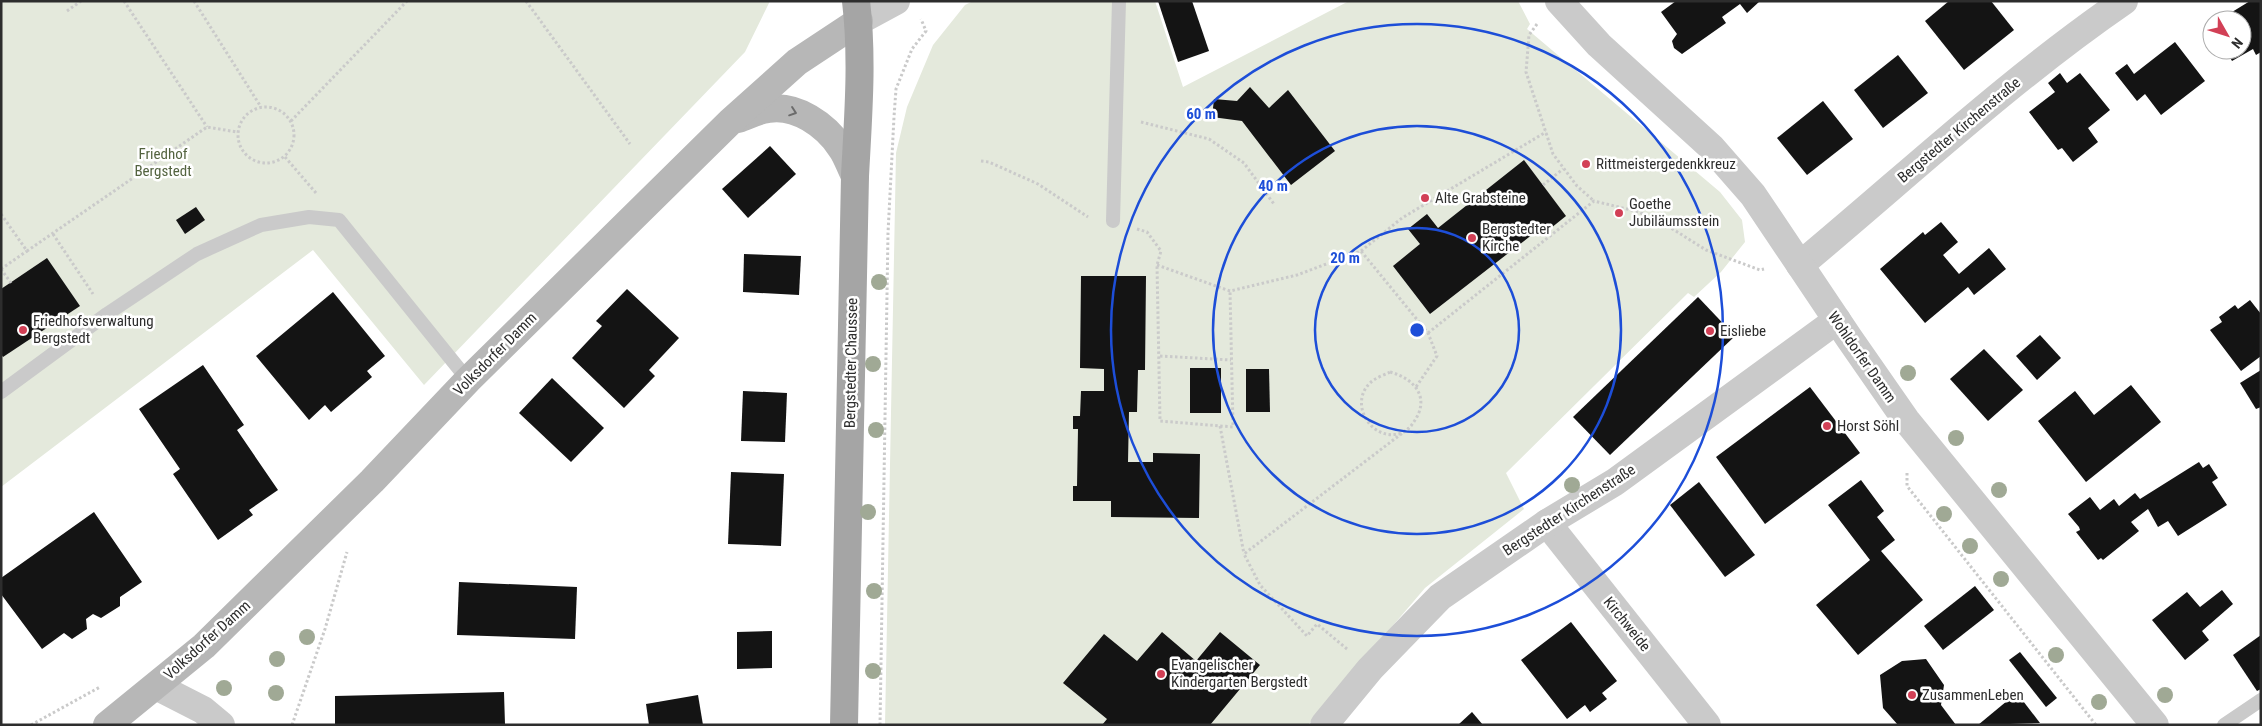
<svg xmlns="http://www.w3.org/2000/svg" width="2262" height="726" viewBox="0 0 2262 726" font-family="'Roboto Condensed',sans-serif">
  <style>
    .green { fill: #e4e9dc }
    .building { fill: #141414 }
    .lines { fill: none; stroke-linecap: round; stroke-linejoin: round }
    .path { stroke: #cacaca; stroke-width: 3; stroke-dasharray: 2.5 2.5; stroke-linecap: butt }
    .service { stroke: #cacaca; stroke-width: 14 }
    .minor { stroke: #cacaca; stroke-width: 28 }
    .tertiary { stroke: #cacaca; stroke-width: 28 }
    .secondary { stroke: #b7b7b7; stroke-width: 28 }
    .primary { stroke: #a5a5a5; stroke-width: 28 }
    .tree { fill: #a0a995 }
    .oneway { stroke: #6b6b6b }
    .ring { fill: none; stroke: #1d4ed8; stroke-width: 2.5 }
    .poi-dot { fill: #d24056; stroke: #fff; stroke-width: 2 }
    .labels { text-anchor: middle; stroke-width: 5; stroke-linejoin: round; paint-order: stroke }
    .street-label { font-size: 15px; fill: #2d2d2d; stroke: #fff }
    .park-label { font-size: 15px; fill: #53633f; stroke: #fff }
    .poi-label { font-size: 15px; fill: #2d2d2d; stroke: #fff; text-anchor: start }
    .centre { fill: #1d4ed8; stroke: #fff; stroke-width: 2.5 }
    .ring-label { font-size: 15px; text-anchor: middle; font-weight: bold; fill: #1d4ed8; stroke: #fff; stroke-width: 5; stroke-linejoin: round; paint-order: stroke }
  </style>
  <rect width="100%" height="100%" fill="#fff"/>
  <g class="green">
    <path d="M1 1H770L745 52 424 385 313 250 1 487Z"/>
    <path d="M973 1H1155L1183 87 1349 1H1518L1530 24 1527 29 1720 192 1742 220 1745 242 1721 272 1694 297 1688 293 1506 473 1524 509 1425 588 1308 725H885L896 153 907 107 933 45 965 5Z"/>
  </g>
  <g class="building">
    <path d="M1158 1H1192L1209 51 1178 62Z"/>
    <path d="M1676 1H1760L1747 13 1740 4 1722 17 1726 23 1682 54 1674 48 1672 41 1677 34 1661 12Z"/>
    <path d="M1949 1H1991L2014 30 1964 70 1925 21Z"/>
    <path d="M2250 1H2261V52L2256 55 2253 49 2232 61 2226 50H2242V20H2219Z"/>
    <path d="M2175 42 2205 81 2161 115 2145 94 2137 101 2115 73 2127 64 2134 74Z"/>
    <path d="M1898 55 1928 93 1883 128 1854 90Z"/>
    <path d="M2060 73 2067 83 2080 73 2110 110 2088 128 2098 142 2073 162 2062 148 2058 150 2029 112 2055 92 2048 83Z"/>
    <path d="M1250 87 1269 108 1288 90 1335 151 1291 185 1242 121 1212 117 1214 99 1237 101Z"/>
    <path d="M1823 101 1853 139 1807 175 1777 138Z"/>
    <path d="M770 146 796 174 748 218 722 189Z"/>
    <path d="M1524 160 1566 216 1546 232 1542 227 1430 314 1393 266 1420 244 1408 229 1427 214 1438 228Z"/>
    <path d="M196 207 205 220 185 234 176 220Z"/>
    <path d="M1941 222 1958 242 1943 255 1959 274 1989 248 2006 269 1974 295 1968 287 1925 323 1880 269 1923 232 1925 235Z"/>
    <path d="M744 254 801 256 799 295 743 292Z"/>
    <path d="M47 258 80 306 3 357 1 354V289Z"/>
    <path d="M1081 276H1146L1145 370H1138L1137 412H1129L1128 462H1153V453L1200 454 1199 518 1111 517V501H1073V486H1077L1078 429H1073V416H1080L1081 391H1104V369L1080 368Z"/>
    <path d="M627 289 679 338 649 370 655 376 624 408 572 358 602 326 596 321Z"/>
    <path d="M333 292 385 356 367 371 372 377 331 412 325 405 309 420 256 356Z"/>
    <path d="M1698 297 1735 336 1610 455 1573 417Z"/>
    <path d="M2250 300 2261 314V356L2241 371 2210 330 2222 322 2219 317 2235 305 2238 309Z"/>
    <path d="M2040 335 2061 358 2037 380 2016 356Z"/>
    <path d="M1984 349 2023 390 1988 421 1950 379Z"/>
    <path d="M203 365 244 425 237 430 278 490 249 510 253 515 218 540 173 474 180 469 139 409Z"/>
    <rect x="1190" y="368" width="31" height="45"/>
    <path d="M1246 369H1269L1270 412H1246Z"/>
    <path d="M2261 370V407L2256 409 2240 383Z"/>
    <path d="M552 378 604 428 571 462 519 413Z"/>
    <path d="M2131 385 2161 422 2086 482 2038 421 2075 391 2094 415Z"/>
    <path d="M1810 387 1860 453 1765 524 1716 457Z"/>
    <path d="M743 391 787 393 785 442 741 441Z"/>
    <path d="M2199 462 2203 468 2209 464 2218 478 2212 482 2227 505 2178 536 2168 521 2158 527 2148 509 2131 522 2139 531 2103 560 2101 558 2098 560 2076 532 2080 530 2079 527 2068 514 2090 497 2100 510 2114 499 2119 506 2135 493 2140 499Z"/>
    <path d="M731 472 784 474 781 546 728 544Z"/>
    <path d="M1861 480 1884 511 1877 517 1895 540 1881 551 1923 600 1858 655 1816 605 1870 560 1828 505Z"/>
    <path d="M1699 482 1755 555 1725 577 1670 505Z"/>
    <path d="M94 512 142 582 120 597V606L101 618 93 614 86 619 87 629 72 639 64 633 42 649 1 594V578Z"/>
    <path d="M459 582 577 587 575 639 457 635Z"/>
    <path d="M1975 586 1994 610 1943 650 1924 626Z"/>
    <path d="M2222 590 2233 604 2202 631 2209 640 2185 660 2152 620 2187 592 2200 607Z"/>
    <path d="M1571 622 1617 681 1602 693 1607 699 1590 712 1585 705 1567 719 1521 660Z"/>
    <path d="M772 631V668L737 669V632Z"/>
    <path d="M1162 632 1196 661 1220 632 1260 665 1210 725H1102L1107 719 1063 683 1104 634 1137 661Z"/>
    <path d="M2261 635V689L2257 691 2233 655Z"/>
    <path d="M2020 652 2057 698 2046 707 2009 660Z"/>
    <path d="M1926 659 1944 685 1941 705 1956 725H1898L1883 708 1880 675 1902 661Z"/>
    <path d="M504 692 505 725H335V696Z"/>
    <path d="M698 695 703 725H649L646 704Z"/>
    <path d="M2013 696 2020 697 2040 723 1978 725Z"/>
    <path d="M1472 712 1483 725H1458Z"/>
  </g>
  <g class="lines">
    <g class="path">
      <path d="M124 1 207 127"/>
      <path d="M194 1 261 107"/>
      <path d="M526 1 630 144"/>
      <path d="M67 11 81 1"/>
      <path d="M1537 24 1529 35 1526 72 1553 154 1577 186 1594 201"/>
      <circle cx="266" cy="135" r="28"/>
      <path d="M291 121 407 1"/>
      <path d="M1141 122 1209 139 1244 163 1274 204"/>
      <path d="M285 157 316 193"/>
      <path d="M981 161 989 162 1038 184 1088 217"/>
      <path d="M1543 185 1563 169"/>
      <path d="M1 214 27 251 207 127 237 132"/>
      <path d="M1137 229 1147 232 1161 251 1157 265 1160 421 1233 427 1230 291"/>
      <path d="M53 234 93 294"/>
      <path d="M1361 251 1402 218 1546 132"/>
      <path d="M1157 265 1230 291 1297 275 1361 251 1428 333 1437 356 1416 387"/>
      <path d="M1 269 27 251"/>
      <path d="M1 269 11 283"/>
      <path d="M1428 333 1594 201 1639 212 1671 228 1706 250 1760 270 1764 269"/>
      <path d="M1160 356 1231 360"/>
      <path d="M1390 372C1416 379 1431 399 1413 423 1410 428 1404 433 1398 434 1370 440 1349 403 1370 383 1375 378 1384 375 1390 372Z"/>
      <path d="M1220 426 1244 554"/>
      <path d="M1907 473V486L2096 725"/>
      <path d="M1347 649 1317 624 1307 636 1260 585 1244 554 1409 428"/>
      <path d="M31 725 100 687"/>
      <path d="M292 725 325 629 347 552"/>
      <path d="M880 725 888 233 894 117 896 89 912 49 926 31 921 19"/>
    </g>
    <g class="service">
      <path d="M1113 221 1119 1"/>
      <path d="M1 392 107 314 197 254 261 225 309 217 339 220 468 380"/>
      <path d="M2224 725 2261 700"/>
    </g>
    <g class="minor">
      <path d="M1800 265C1907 176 2009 80 2124 1"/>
      <path d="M1547 523 1707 725"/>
      <path d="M156 686 203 710 221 725"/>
      <path d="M1324 725 1370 669 1440 597 1547 523 1615 482 1837 320"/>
    </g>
    <g class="tertiary">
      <path d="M1559 1 1599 45 1711 147 1753 195 1849 338 1906 420 2155 725"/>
      <path d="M859 21 896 1"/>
    </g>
    <g class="secondary">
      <path d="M738 119C747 116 758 110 768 109 796 104 826 125 841 148 847 156 850 167 855 176"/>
      <path d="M107 725 204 646 372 481 468 380 730 122 797 62 859 21"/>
    </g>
    <path class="primary" d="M844 725 855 176C858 118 863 59 856 1"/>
  </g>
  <g class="tree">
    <circle cx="879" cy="282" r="8"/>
    <circle cx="873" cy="364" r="8"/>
    <circle cx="1908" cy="373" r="8"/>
    <circle cx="876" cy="430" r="8"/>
    <circle cx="1956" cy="438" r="8"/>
    <circle cx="1572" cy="485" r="8"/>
    <circle cx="1999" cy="490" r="8"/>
    <circle cx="868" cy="512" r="8"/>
    <circle cx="1944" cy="514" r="8"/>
    <circle cx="1970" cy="546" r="8"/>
    <circle cx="2001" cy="579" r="8"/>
    <circle cx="874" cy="591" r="8"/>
    <circle cx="307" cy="637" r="8"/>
    <circle cx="2056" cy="655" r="8"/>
    <circle cx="277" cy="659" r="8"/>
    <circle cx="873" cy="671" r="8"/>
    <circle cx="224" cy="688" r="8"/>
    <circle cx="276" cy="693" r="8"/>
    <circle cx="2165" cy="695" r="8"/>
    <circle cx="2099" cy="702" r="8"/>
  </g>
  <defs><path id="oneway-chevron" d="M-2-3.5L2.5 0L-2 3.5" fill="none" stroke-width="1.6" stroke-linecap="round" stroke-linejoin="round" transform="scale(1.25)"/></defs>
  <use class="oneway" href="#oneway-chevron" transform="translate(793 112) rotate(19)"/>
  <g class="ring">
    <circle cx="1417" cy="330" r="102"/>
    <circle cx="1417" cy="330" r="204"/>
    <circle cx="1417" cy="330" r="306"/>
  </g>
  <g class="poi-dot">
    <circle cx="1586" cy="164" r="5"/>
    <circle cx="1425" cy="198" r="5"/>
    <circle cx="1619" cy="213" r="5"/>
    <circle cx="1472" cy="238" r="5"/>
    <circle cx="23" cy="330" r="5"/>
    <circle cx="1710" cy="331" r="5"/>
    <circle cx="1827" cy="426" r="5"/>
    <circle cx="1161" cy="674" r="5"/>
    <circle cx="1912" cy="695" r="5"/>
  </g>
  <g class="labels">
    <g class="street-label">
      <text transform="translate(1959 130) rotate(-40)" y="5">Bergstedter Kirchenstraße</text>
      <text transform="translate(495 354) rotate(-45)" y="5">Volksdorfer Damm</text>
      <text transform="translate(1862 357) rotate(55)" y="5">Wohldorfer Damm</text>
      <text transform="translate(851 363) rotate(-89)" y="5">Bergstedter Chaussee</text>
      <text transform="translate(1569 510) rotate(-33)" y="5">Bergstedter Kirchenstraße</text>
      <text transform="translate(1627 624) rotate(51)" y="5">Kirchweide</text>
      <text transform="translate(207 640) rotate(-42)" y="5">Volksdorfer Damm</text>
    </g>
    <g class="park-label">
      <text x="163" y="159">Friedhof<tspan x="163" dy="17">Bergstedt</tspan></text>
    </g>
    <g class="poi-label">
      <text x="1596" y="169">Rittmeistergedenkkreuz</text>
      <text x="1435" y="203">Alte Grabsteine</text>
      <text x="1629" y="209">Goethe<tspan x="1629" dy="17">Jubiläumsstein</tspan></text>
      <text x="1482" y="234">Bergstedter<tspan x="1482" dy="17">Kirche</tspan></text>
      <text x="33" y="326">Friedhofsverwaltung<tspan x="33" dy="17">Bergstedt</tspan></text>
      <text x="1720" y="336">Eisliebe</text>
      <text x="1837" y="431">Horst Söhl</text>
      <text x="1171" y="670">Evangelischer<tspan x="1171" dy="17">Kindergarten Bergstedt</tspan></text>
      <text x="1922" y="700">ZusammenLeben</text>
    </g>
  </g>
  <circle cx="1417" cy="330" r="8" class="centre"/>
  <g class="ring-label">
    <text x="1201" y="119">60 m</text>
    <text x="1273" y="191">40 m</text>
    <text x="1345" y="263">20 m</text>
  </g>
  <rect width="2262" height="726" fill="none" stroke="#2d2d2d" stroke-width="5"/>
  <g transform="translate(2227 35) rotate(129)"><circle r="24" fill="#ffffff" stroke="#ababab"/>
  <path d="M0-4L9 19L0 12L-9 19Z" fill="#d24056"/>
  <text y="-8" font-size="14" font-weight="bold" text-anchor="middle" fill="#2d2d2d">N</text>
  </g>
</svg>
